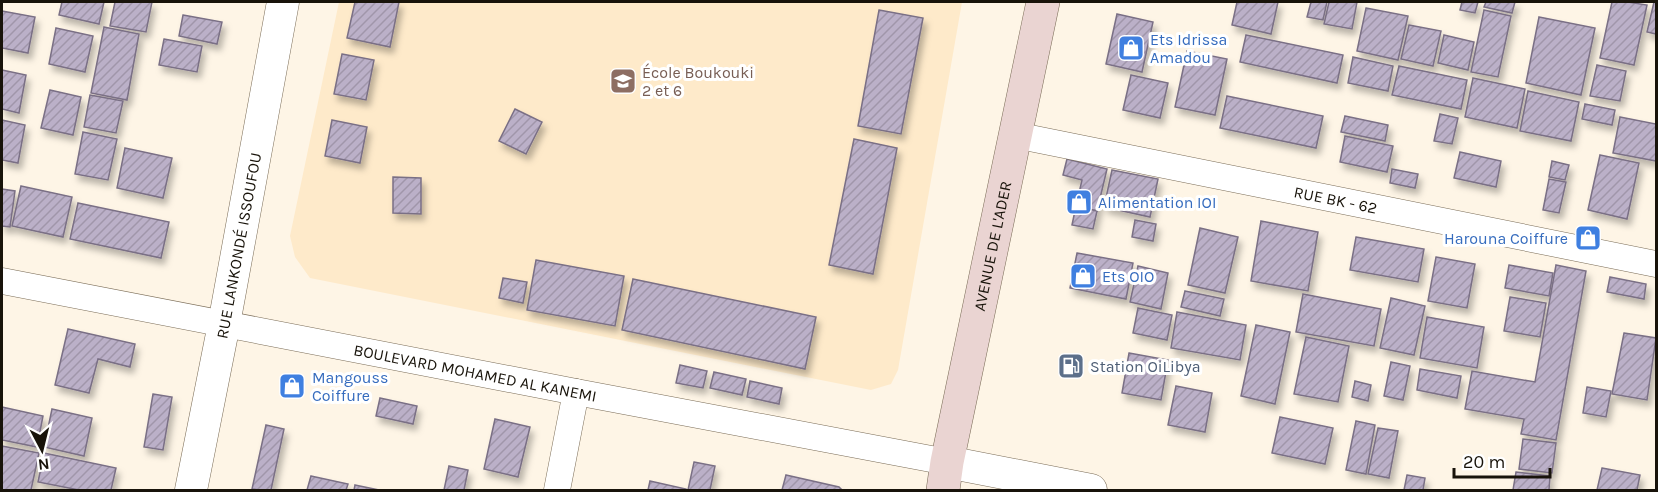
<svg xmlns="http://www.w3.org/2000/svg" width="1658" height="492" viewBox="0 0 1658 492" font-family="Karla,sans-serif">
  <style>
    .built { fill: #feeaca }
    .building { fill: url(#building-hatch); stroke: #7a6f85; stroke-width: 1.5; filter: url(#shadow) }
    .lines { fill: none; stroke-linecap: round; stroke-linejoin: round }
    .minor-casing { stroke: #7a6c57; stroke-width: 27 }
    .tertiary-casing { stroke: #7a6c57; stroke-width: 33 }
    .secondary-casing { stroke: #7a6c57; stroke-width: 34 }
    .minor { stroke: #fff; stroke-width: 26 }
    .tertiary { stroke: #fff; stroke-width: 32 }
    .secondary { stroke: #ead4d2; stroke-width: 33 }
    .labels { text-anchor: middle; stroke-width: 6; stroke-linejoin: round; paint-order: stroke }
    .shop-label { font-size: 16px; fill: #366cbe; stroke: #fff; text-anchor: start }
    .education-label { font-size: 16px; fill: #785e54; stroke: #fff; text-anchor: start }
    .street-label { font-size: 16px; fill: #18130a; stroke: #fff }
    .service-label { font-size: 16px; fill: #4e5e75; stroke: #fff; text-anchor: start }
  </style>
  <defs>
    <pattern id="building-hatch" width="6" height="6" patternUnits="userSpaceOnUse" patternTransform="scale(1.5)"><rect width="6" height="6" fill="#bbb0c8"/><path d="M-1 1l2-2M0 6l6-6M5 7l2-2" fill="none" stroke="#a096aa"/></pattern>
    <filter id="shadow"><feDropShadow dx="3.5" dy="6" stdDeviation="3" flood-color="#0004"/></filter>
  </defs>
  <rect width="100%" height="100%" fill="#fef5e6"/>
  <path class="built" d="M339 2H962L898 370 891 384 871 390 310 278 295 257 290 236Z"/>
  <g class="building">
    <path d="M62 2H104L99 24 59 15Z"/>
    <path d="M115 2H152L146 32 110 26Z"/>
    <path d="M355 2H399L390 47 347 38Z"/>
    <path d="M1237 2H1278L1271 34 1232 25Z"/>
    <path d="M1311 2H1327L1323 20 1307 17Z"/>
    <path d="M1329 2H1357L1352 29 1324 24Z"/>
    <path d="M1462 2H1478L1475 13 1460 10Z"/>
    <path d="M1486 2H1515L1512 13 1484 7Z"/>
    <path d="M1612 2H1628L1647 5 1634 65 1600 58Z"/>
    <path d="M1654 2H1656V34L1647 32Z"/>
    <path d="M1366 8 1408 16 1398 60 1357 51Z"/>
    <path d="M879 10 923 18 901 134 858 126Z"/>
    <path d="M1484 10 1511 16 1498 77 1471 72Z"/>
    <path d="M2 11 35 17 28 53 2 48Z"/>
    <path d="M1117 14 1153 22 1142 72 1106 64Z"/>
    <path d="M183 15 222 22 217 44 179 36Z"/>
    <path d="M1539 17 1595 28 1581 95 1526 83Z"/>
    <path d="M1409 25 1441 31 1433 66 1401 59Z"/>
    <path d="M104 27 139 34 127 100 91 93Z"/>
    <path d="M56 28 93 36 85 72 49 64Z"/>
    <path d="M1246 35 1343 55 1337 83 1240 62Z"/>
    <path d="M1444 35 1474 42 1468 70 1438 63Z"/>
    <path d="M164 39 202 46 197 72 159 65Z"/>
    <path d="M1187 51 1227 59 1215 115 1175 107Z"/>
    <path d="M342 54 374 60 366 100 334 94Z"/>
    <path d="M1353 57 1393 66 1388 91 1348 83Z"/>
    <path d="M1597 65 1626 71 1620 101 1590 96Z"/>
    <path d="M1399 66 1467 80 1461 109 1392 95Z"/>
    <path d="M2 70 26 75 19 113 2 109Z"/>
    <path d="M1131 75 1168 83 1160 118 1123 110Z"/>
    <path d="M1473 78 1525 89 1517 128 1465 117Z"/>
    <path d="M50 90 81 97 73 135 41 128Z"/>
    <path d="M1528 91 1579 102 1571 141 1520 131Z"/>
    <path d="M90 95 123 101 116 133 84 127Z"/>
    <path d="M1227 96 1323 116 1316 148 1220 128Z"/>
    <path d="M1585 104 1615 110 1612 125 1582 119Z"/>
    <path d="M515 109 542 122 526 154 499 141Z"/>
    <path d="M1440 114 1458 118 1452 144 1434 141Z"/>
    <path d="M1345 116 1388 125 1385 141 1341 132Z"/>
    <path d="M1620 117 1656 124V161L1613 153Z"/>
    <path d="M2 120 25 125 18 163 2 160Z"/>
    <path d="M332 120 367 127 360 163 325 156Z"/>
    <path d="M83 132 117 139 108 180 75 174Z"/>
    <path d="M1345 136 1393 146 1387 172 1340 162Z"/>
    <path d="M854 139 897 148 873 274 829 265Z"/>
    <path d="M125 148 172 158 163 198 117 188Z"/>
    <path d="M1460 152 1501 161 1496 187 1454 178Z"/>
    <path d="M1600 155 1639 163 1627 219 1588 210Z"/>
    <path d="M1067 159 1107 169 1097 211 1076 206 1082 180 1063 175Z"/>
    <path d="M1552 161 1569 165 1565 180 1549 177Z"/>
    <path d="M1392 169 1418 174 1415 188 1390 183Z"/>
    <path d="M1112 170 1158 179 1150 217 1104 207Z"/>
    <path d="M393 177 421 178V214L393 213Z"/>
    <path d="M1549 179 1566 182 1559 213 1543 210Z"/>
    <path d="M21 186 72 197 63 237 12 226Z"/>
    <path d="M2 189 15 191 10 227 2 226Z"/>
    <path d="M78 203 169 222 161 258 70 239Z"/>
    <path d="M1076 206 1097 211 1093 229 1072 225Z"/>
    <path d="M1135 220 1156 224 1153 241 1132 237Z"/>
    <path d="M1261 221 1318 232 1308 291 1251 281Z"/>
    <path d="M1200 228 1238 237 1225 293 1188 285Z"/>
    <path d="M1356 237 1424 249 1418 282 1350 270Z"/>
    <path d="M1077 253 1133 263 1126 299 1070 288Z"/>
    <path d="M1436 257 1475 264 1467 308 1428 301Z"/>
    <path d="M536 260 624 276 615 326 527 310Z"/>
    <path d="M1509 265 1553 273 1549 296 1505 288Z"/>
    <path d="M1556 265 1586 271 1556 440 1521 434 1524 419 1465 409 1472 371 1535 382Z"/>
    <path d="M1138 266 1168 273 1161 309 1130 302Z"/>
    <path d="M1610 277 1646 284 1644 299 1607 292Z"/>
    <path d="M503 278 527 282 523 303 499 298Z"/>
    <path d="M633 279 816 317 805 369 622 330Z"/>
    <path d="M1185 291 1224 299 1220 316 1181 307Z"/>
    <path d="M1303 294 1381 309 1374 346 1296 332Z"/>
    <path d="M1510 297 1546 303 1540 337 1504 331Z"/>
    <path d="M1391 298 1425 306 1414 355 1380 348Z"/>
    <path d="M1138 308 1172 315 1167 340 1133 333Z"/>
    <path d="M1177 312 1246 325 1240 360 1171 348Z"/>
    <path d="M1427 317 1484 327 1477 368 1420 358Z"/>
    <path d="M1256 325 1290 332 1275 404 1241 396Z"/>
    <path d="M68 329 135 344 130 367 98 359 89 393 55 385Z"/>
    <path d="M1624 333 1656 338 1647 400 1612 394Z"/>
    <path d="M1306 337 1349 346 1338 402 1294 394Z"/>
    <path d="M1129 353 1168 360 1161 400 1122 393Z"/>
    <path d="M1391 362 1410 366 1403 400 1384 396Z"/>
    <path d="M680 365 707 371 703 388 676 383Z"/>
    <path d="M1420 369 1461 376 1457 398 1417 390Z"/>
    <path d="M714 372 746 379 742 395 710 388Z"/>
    <path d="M750 381 782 388 779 404 747 397Z"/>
    <path d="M1355 381 1371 385 1368 401 1352 397Z"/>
    <path d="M1176 386 1212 393 1205 432 1168 425Z"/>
    <path d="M1587 387 1611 391 1606 417 1583 413Z"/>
    <path d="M153 394 172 397 163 450 144 447Z"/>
    <path d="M380 398 417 406 413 424 376 416Z"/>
    <path d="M2 407 43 416 37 447 2 440Z"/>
    <path d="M52 409 92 418 84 456 44 447Z"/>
    <path d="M1280 417 1333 428 1325 464 1272 453Z"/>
    <path d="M495 419 530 427 518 477 484 469Z"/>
    <path d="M1356 421 1375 425 1366 474 1346 470Z"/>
    <path d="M266 425 284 429 271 490H260L252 489Z"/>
    <path d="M1378 428 1398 431 1389 478 1368 474Z"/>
    <path d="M1523 439 1556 443 1552 473 1519 469Z"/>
    <path d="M2 446 39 453 31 490H2Z"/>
    <path d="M44 453 116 468 111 490H79L38 482Z"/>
    <path d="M694 462 715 466 710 490H688Z"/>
    <path d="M449 466 468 470 464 490H444Z"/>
    <path d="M1602 468 1640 475 1637 490H1597Z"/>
    <path d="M1516 472 1550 476 1549 490H1513Z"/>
    <path d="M786 475 839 487 842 490H782Z"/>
    <path d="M1407 475 1425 478 1423 490H1404Z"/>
    <path d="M311 476 348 484 346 490H307Z"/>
    <path d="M650 481 686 489V490H648Z"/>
    <path d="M355 485 379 490H354Z"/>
  </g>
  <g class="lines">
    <defs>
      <g id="minor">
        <path id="s1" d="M1015 135 1656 264"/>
        <path id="s2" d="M2 281 576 392 947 462"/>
        <path d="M557 490 576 392"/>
      </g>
      <g id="tertiary">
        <path d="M947 462 1091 490"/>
        <path id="s3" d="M191 490 224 324 283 2"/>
      </g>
      <g id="secondary">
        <path id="s4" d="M943 490 947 462 1043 2"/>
      </g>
    </defs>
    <use href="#minor" class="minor-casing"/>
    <use href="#tertiary" class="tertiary-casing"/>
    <use href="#secondary" class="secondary-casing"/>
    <use href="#minor" class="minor"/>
    <use href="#tertiary" class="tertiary"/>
    <use href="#secondary" class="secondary"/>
  </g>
  <defs>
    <symbol id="shop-square" viewBox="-11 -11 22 22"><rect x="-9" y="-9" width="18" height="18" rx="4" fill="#3f7fe0" stroke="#fff"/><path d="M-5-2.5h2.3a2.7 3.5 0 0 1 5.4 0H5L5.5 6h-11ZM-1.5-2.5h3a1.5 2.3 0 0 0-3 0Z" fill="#fff"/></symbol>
    <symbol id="school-square" viewBox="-11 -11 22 22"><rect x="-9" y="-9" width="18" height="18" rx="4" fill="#8d6e63" stroke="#fff"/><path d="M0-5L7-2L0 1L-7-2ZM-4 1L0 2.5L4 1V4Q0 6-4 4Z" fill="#fff"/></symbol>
    <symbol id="fuel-square" viewBox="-11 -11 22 22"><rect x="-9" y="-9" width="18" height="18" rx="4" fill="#5c6f8a" stroke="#fff"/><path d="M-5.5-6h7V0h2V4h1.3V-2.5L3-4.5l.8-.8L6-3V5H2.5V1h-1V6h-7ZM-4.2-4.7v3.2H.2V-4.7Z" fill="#fff"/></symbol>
  </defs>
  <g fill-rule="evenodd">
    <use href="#shop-square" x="1116" y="33" width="30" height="30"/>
    <use href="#school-square" x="608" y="66" width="30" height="30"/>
    <use href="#shop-square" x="1064" y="187" width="30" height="30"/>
    <use href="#shop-square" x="1573" y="223" width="30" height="30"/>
    <use href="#shop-square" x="1068" y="261" width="30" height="30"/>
    <use href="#fuel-square" x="1056" y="351" width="30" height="30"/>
    <use href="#shop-square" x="277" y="371" width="30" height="30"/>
  </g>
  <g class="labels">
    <g class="shop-label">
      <text x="1150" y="45">Ets Idrissa<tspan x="1150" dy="18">Amadou</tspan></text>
      <text x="1098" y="208">Alimentation IOI</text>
      <text x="1568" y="244" text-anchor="end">Harouna Coiffure</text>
      <text x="1102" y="282">Ets OIO</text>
      <text x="312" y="383">Mangouss<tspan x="312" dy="18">Coiffure</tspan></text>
    </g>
    <g class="education-label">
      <text x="642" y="78">École Boukouki<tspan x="642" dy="18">2 et 6</tspan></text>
    </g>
    <g class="street-label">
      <text dy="6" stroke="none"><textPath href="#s1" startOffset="327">RUE BK - 62</textPath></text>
      <text dy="6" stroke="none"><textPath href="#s3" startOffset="249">RUE LANKONDÉ ISSOUFOU</textPath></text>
      <text dy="6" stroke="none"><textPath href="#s4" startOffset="249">AVENUE DE L'ADER</textPath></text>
      <text dy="6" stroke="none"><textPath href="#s2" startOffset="482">BOULEVARD MOHAMED AL KANEMI</textPath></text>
    </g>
    <g class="service-label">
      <text x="1090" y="372">Station OiLibya</text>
    </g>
  </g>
  <rect width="1658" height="492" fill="none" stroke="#18130a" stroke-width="6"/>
  <g transform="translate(42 450) rotate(173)" stroke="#ffffff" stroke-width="4.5" paint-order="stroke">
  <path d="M0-4.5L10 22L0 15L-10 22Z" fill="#18130a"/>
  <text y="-9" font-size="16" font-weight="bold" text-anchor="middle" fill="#18130a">N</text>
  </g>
  <path d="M1454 468v9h96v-9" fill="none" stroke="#18130a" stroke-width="3"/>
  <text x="1463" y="468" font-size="18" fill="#18130a" stroke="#ffffff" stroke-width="4.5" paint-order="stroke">20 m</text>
</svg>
